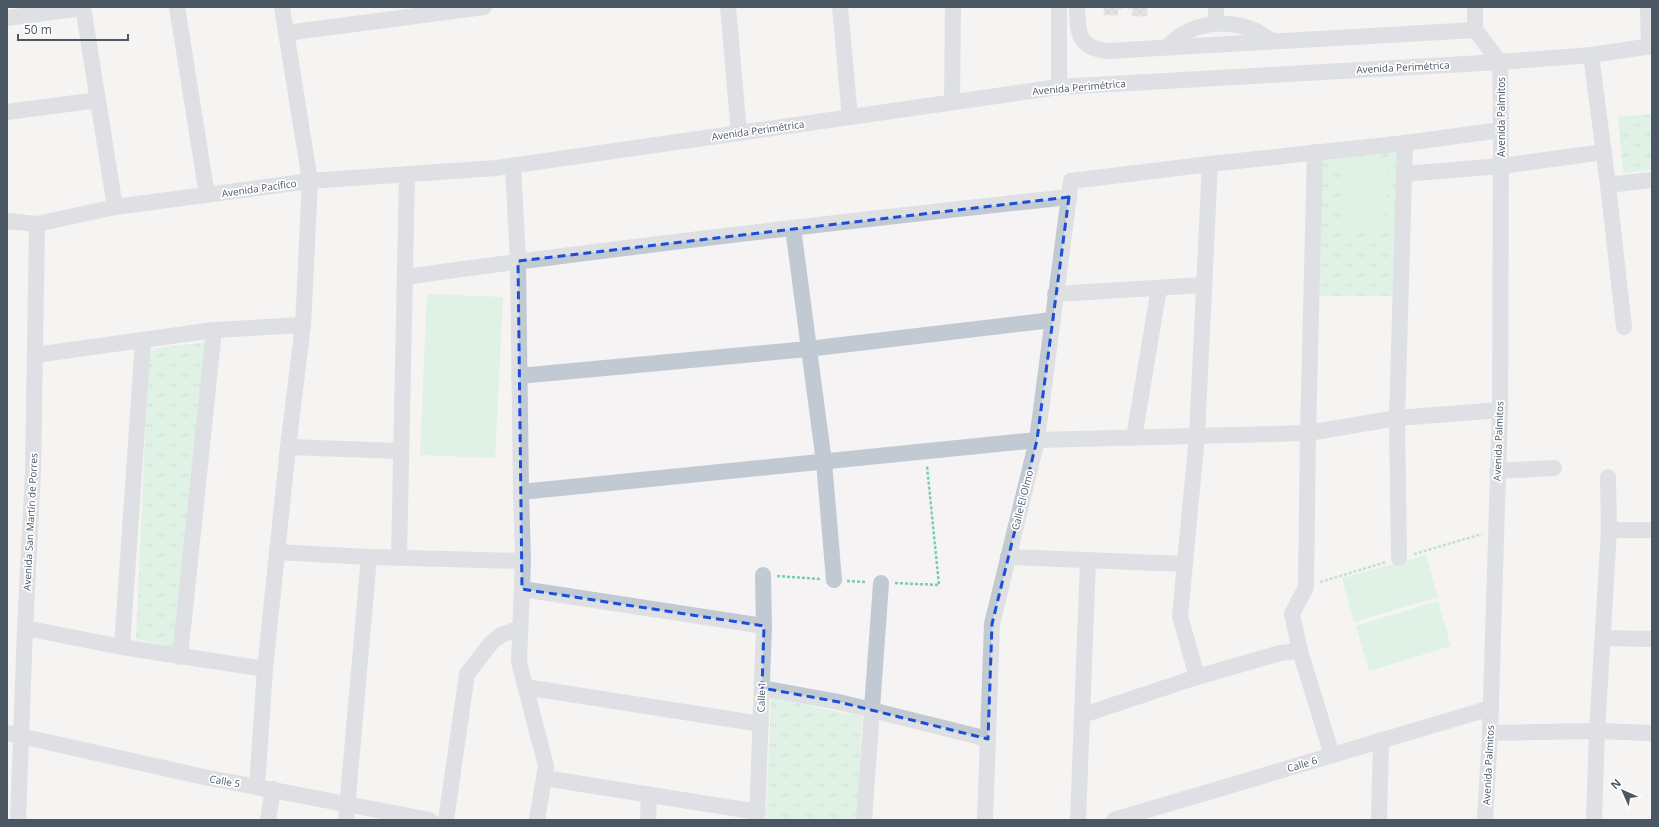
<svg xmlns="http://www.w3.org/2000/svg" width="1659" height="827" viewBox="0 0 1659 827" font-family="'Open Sans',sans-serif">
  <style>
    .park { fill: url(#park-tufts) }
    .pitch { fill: #c3f1d5 }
    .building { fill: url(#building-cross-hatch); stroke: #d7d9de }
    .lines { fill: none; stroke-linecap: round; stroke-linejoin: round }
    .path { stroke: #7ad0a6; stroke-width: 2.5; stroke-dasharray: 3 2; stroke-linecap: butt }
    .minor { stroke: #c1cad2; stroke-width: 16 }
    .marked { fill: none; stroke: #1d4ed8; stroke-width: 3; stroke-dasharray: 8 5; stroke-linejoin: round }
    .labels { text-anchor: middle; stroke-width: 3.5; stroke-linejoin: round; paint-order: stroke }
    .street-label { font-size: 10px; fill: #4a5661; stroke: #fff }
  </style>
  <defs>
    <pattern id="park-tufts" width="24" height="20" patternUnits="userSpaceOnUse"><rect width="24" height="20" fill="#c3f1d5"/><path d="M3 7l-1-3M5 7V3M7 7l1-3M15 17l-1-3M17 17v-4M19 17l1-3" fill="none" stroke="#a0c6b0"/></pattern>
    <pattern id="building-cross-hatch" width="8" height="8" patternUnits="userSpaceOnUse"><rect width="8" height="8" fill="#cdcfd5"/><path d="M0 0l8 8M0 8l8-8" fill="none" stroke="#a8abb0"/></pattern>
  </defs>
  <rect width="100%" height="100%" fill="#f5f3f3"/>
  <g class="park">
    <path d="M1652 114V170L1623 173 1618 117Z"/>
    <path d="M1398 148 1394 296H1319L1322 155Z"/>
    <path d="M209 342 175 647 136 639 149 349Z"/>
    <path d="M771 697 862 717 857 820H766Z"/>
  </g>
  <g class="pitch">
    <path d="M1347 163 1388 165 1384 231 1343 228Z"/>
    <path d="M427 294 503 297 495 458 420 455Z"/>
    <path d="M1426 555 1438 597 1354 622 1342 578Z"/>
    <path d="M1438 601 1451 646 1369 671 1356 626Z"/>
  </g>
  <g class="building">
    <path d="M1104 7H1123V9H1118V15H1104Z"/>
    <path d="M1128 7H1147V16H1132L1133 9H1128Z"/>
  </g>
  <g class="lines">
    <g class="path">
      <path d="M1414 554 1482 534"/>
      <path d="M777 576 820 579"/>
      <path d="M847 581 866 582"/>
      <path d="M1320 582 1386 562"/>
      <path d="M895 583 939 585 927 466"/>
    </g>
    <g class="minor">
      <path d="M83 7 115 207"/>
      <path d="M177 7 207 195"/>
      <path d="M728 7 739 133"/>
      <path d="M840 7 850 117"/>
      <path d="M1059 7V87"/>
      <path d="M1077 7C1078 33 1077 47 1107 51L1475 30"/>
      <path d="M1216 7V23"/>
      <path d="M1475 7V30L1500 62 1501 130 1500 410 1490 733 1485 820"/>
      <path d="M1648 7 1649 47"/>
      <path d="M7 18 83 8"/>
      <path d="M286 33 484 7"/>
      <path d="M1167 47C1171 43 1176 38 1181 35 1202 22 1231 20 1254 30 1260 33 1267 38 1273 41"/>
      <path d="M1591 55 1608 185 1624 327"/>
      <path d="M952 102 953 7"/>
      <path d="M7 112 98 100"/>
      <path d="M1315 152 1308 433 1306 587 1292 614 1300 651 1332 755"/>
      <path d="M513 166 518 261 521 492 523 561 519 662 546 766 537 820"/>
      <path d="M1404 174 1501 166 1604 152"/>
      <path d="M1608 185 1652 180"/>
      <path d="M7 221 37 224 115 207 310 181 496 168 1059 87 1500 62 1591 55 1652 46"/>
      <path d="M793 228 824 462 834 580"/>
      <path d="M405 277C626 246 847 221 1069 197"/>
      <path d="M1055 294 1204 285"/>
      <path d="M35 355 214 330 303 325"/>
      <path d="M519 376 808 349 1052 320"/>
      <path d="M1134 438 1159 288"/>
      <path d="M288 447 401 451"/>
      <path d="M1497 471 1554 468"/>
      <path d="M521 492 1037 440 1308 433 1397 418 1500 410"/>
      <path d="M1609 530H1652"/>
      <path d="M277 552 369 557 523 561"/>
      <path d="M1008 557 1184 564"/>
      <path d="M399 558 407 174"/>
      <path d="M1399 558 1397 418 1405 143"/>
      <path d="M522 589 764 626"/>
      <path d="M25 628 122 647 265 669"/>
      <path d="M1603 638 1652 639"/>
      <path d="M122 647 143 340"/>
      <path d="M180 657 214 330"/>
      <path d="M1197 677 1180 616 1197 436 1210 164"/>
      <path d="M525 687 761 724"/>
      <path d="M762 688 839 702 988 739"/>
      <path d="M1083 715 1197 677 1280 653 1300 651"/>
      <path d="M7 733 204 777 430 820"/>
      <path d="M1490 733 1597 731 1652 733"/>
      <path d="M544 778 758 812"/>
      <path d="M257 786 265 669 288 447 303 325 310 181 282 7"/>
      <path d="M18 820 25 628 33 472 37 224"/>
      <path d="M268 820 273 789"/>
      <path d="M346 820 369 557"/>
      <path d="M446 820 467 674 492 642 501 635 520 628"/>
      <path d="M648 820 649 794"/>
      <path d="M757 820 764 626 763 575"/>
      <path d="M864 820 881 583"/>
      <path d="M985 820 992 624 1037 440 1071 181 1210 164 1405 143 1501 130"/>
      <path d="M1078 820 1088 560"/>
      <path d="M1114 820 1491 708"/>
      <path d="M1379 820 1381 740"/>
      <path d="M1594 820 1597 731 1609 530 1608 477"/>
    </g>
  </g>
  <path d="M0 0H1659V827H0ZM1069 197 1037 440 992 624 988 739 839 702 762 688 764 626 522 589 518 261Z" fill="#f5f3f3" fill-opacity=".55" fill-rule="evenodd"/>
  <path class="marked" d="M1069 197 1037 440 992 624 988 739 839 702 762 688 764 626 522 589 518 261Z"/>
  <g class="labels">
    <g class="street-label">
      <text transform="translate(1403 67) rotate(-3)" y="4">Avenida Perimétrica</text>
      <text transform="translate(1079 87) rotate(-5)" y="4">Avenida Perimétrica</text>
      <text transform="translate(1501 117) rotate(-90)" y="4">Avenida Palmitos</text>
      <text transform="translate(758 130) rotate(-8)" y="4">Avenida Perimétrica</text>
      <text transform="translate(259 188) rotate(-8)" y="4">Avenida Pacífico</text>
      <text transform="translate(1498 441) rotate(-88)" y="4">Avenida Palmitos</text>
      <text transform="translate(1022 500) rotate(-76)" y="4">Calle El Olmo</text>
      <text transform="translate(30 522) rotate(-87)" y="4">Avenida San Martín de Porres</text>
      <text transform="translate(761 697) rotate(-88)" y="4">Calle 1</text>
      <text transform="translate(1302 764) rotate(-17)" y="4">Calle 6</text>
      <text transform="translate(1488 765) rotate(-87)" y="4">Avenida Palmitos</text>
      <text transform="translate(225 781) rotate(10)" y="4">Calle 5</text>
    </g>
  </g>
  <rect width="1659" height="827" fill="none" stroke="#4a5661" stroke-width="16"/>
  <g transform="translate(1623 791) rotate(315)" stroke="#ffffff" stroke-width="3" paint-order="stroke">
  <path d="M0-3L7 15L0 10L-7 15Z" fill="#4a5661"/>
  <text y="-6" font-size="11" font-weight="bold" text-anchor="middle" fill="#4a5661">N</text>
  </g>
  <path d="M18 34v6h110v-6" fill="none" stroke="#4a5661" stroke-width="2"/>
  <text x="24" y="34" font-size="12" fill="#4a5661" stroke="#ffffff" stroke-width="3" paint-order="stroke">50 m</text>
</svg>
